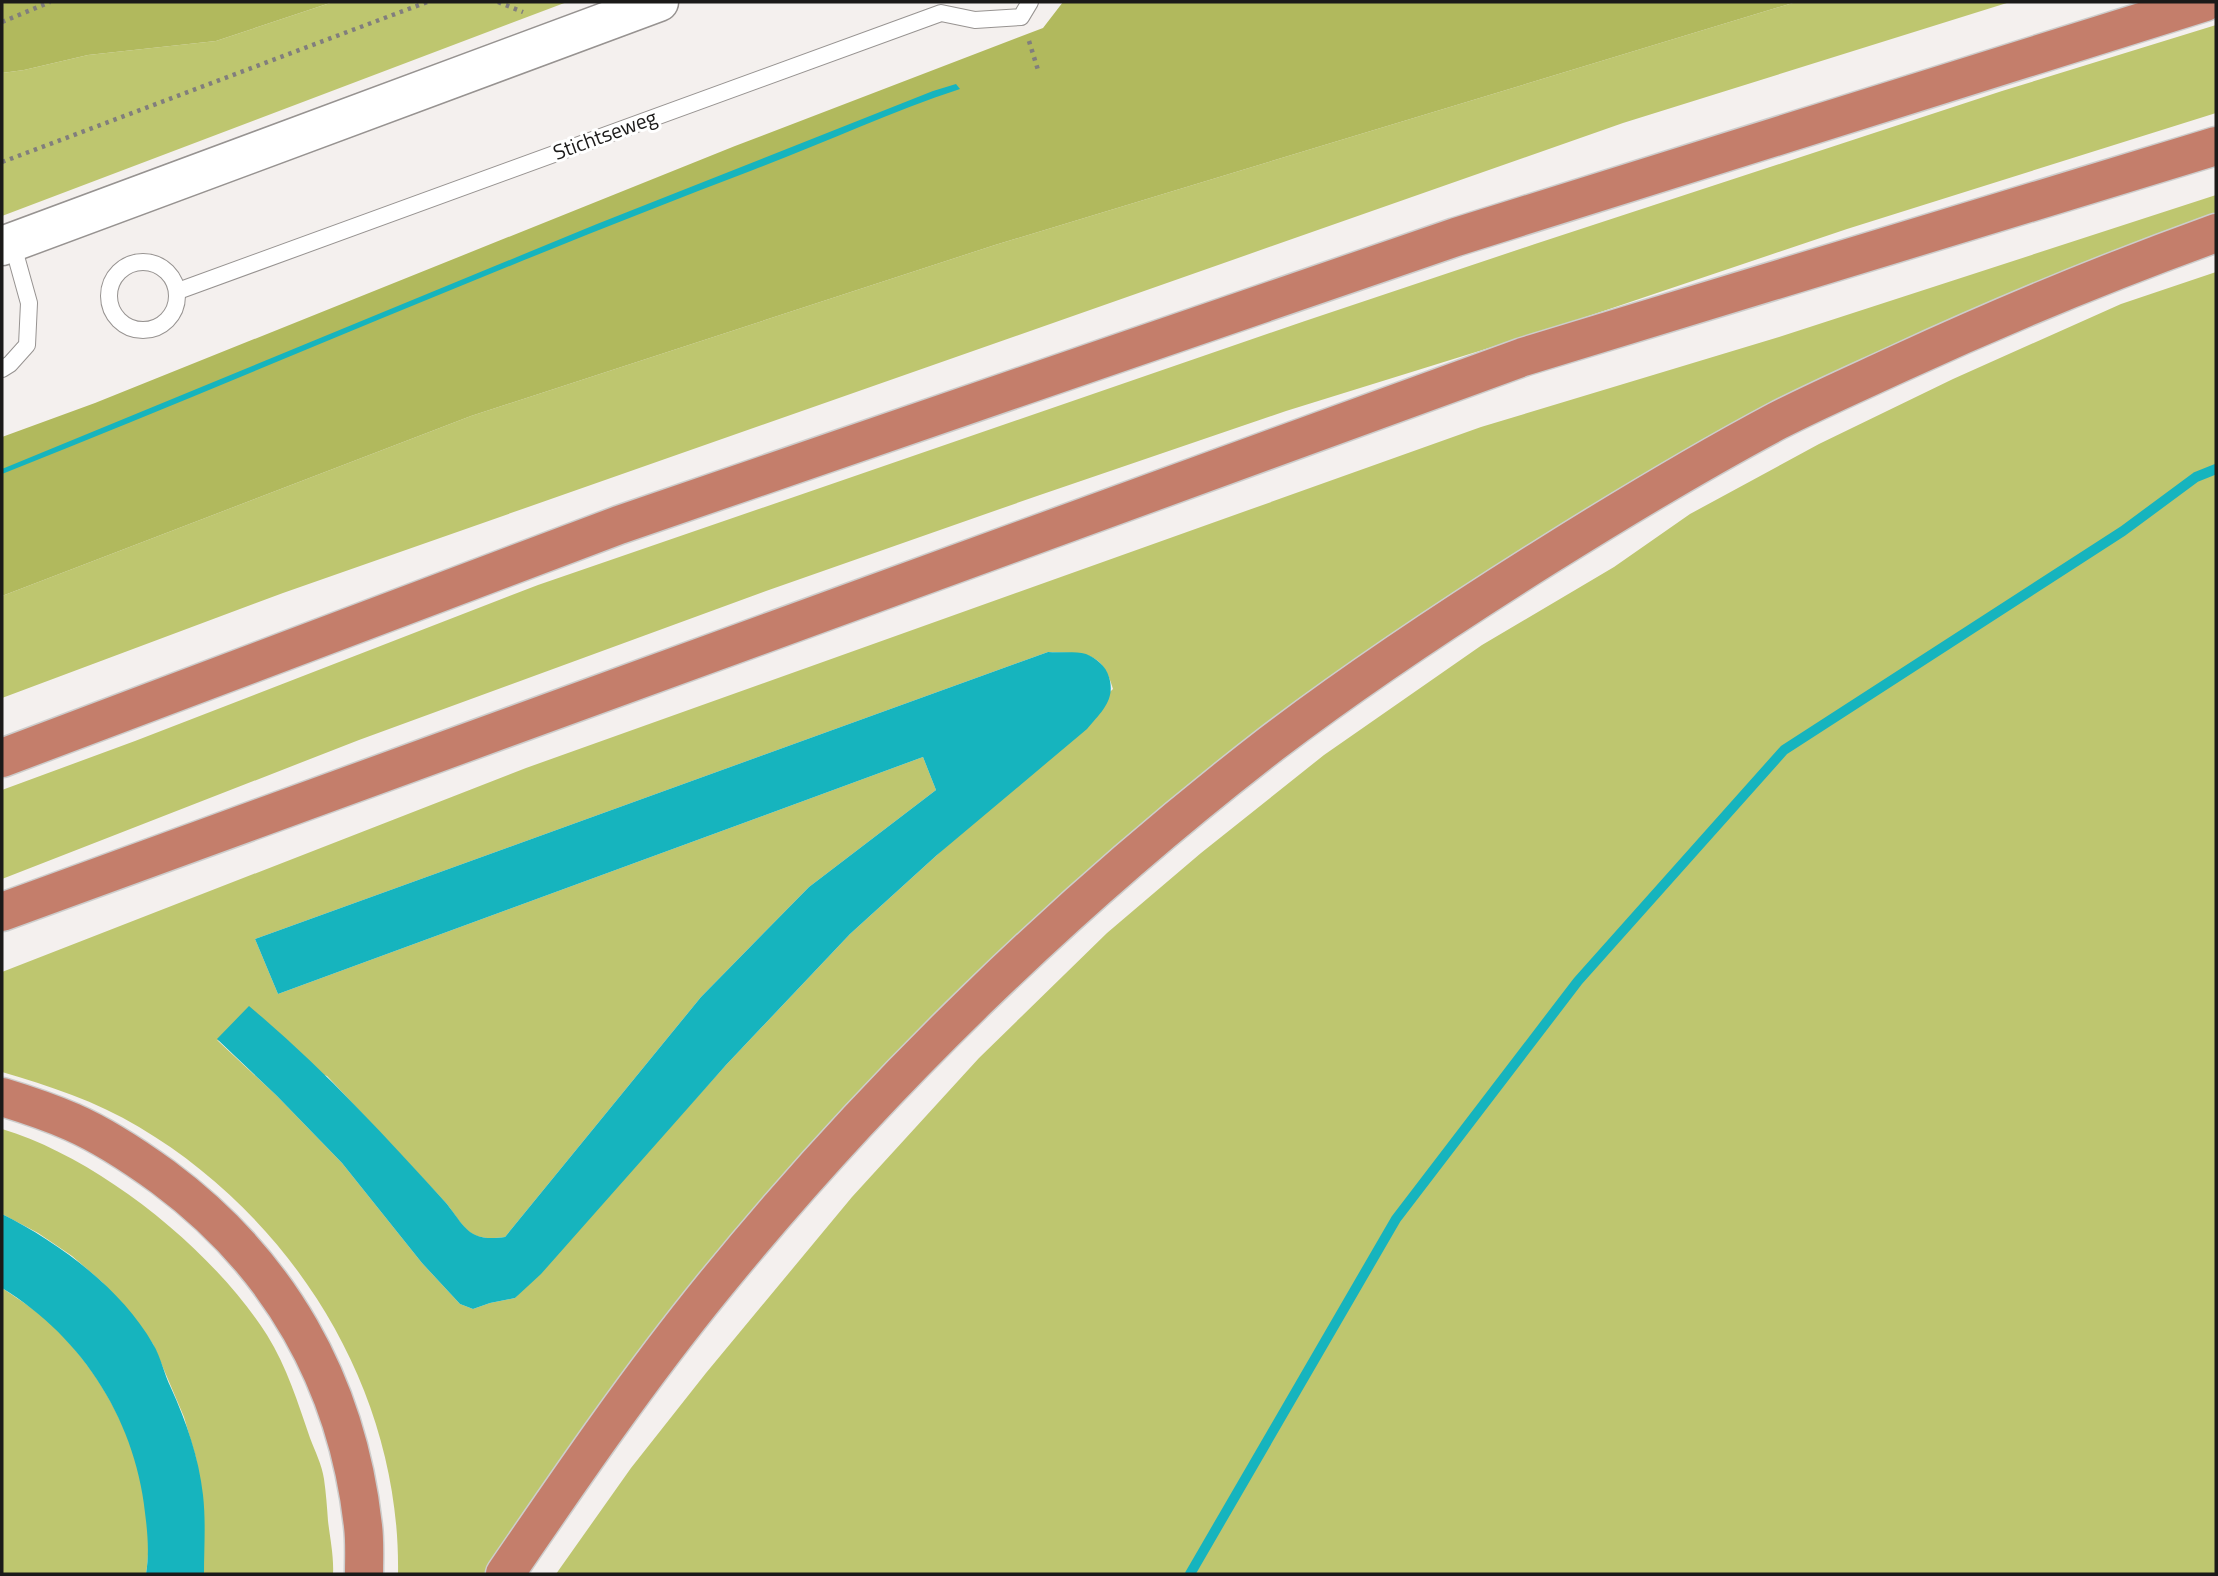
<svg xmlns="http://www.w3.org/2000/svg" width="2218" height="1576" viewBox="0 0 2218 1576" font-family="'Titillium Web',sans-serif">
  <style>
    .green { fill: #bec66f; fill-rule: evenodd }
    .forest { fill: #b1b95d }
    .water { fill: #16b4be }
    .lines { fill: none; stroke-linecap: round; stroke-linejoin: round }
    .stream { stroke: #16b4be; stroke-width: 10 }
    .service-casing { stroke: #979391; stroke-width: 18 }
    .tertiary-casing { stroke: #979391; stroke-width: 41 }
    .motorway-casing { stroke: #cdcdcc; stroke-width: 41 }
    .path { stroke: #817e7d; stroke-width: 4.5; stroke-dasharray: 3.5 5; stroke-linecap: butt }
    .service { stroke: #fff; stroke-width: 16 }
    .tertiary { stroke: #fff; stroke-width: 38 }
    .motorway { stroke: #c47e6b; stroke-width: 38 }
    .labels { text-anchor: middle; stroke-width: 6; stroke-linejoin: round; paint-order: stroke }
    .street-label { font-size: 21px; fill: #1b1a19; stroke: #fff }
  </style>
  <rect width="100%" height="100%" fill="#f4f0ee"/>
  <g class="green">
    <path d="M333 2H567L2 216V73L24 70 88 55 216 41Z"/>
    <path d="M1796 2H2010L1623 123 283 593 2 698V596L471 416 995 245Z"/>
    <path d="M2216 25V113L1847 229 1553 328 1286 411 1037 496 766 591 359 740 2 879V790L135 741 538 585 1305 321 1535 244 2002 91Z"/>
    <path d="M2216 195V225L1430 610 1298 699 1154 815 646 1347 549 1476 485 1574H398C401 1391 294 1219 139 1127 96 1101 49 1086 2 1072V972L526 768 1481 427 1779 337ZM1048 652C1084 654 1102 649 1113 689L937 855 850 934 726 1065 515 1298 490 1303 473 1309 460 1304 422 1263 342 1163 277 1096 217 1040 327 1076 447 1204C466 1230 470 1242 505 1237L701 997 809 887 936 790 923 757 278 994 255 939Z"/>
    <path d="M2216 272V1574H556L631 1468 706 1373 852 1197 979 1058 1107 933 1201 853 1324 755 1482 645 1614 567 1690 514 1819 444 1953 379 2121 304Z"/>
    <path d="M2 1129C99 1158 213 1250 267 1335 287 1367 298 1403 310 1438 315 1451 322 1465 324 1479 326 1493 327 1507 328 1521 330 1538 334 1557 333 1574H204V1539L196 1458 184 1417 153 1344 129 1312 102 1282 72 1256 38 1233 2 1214Z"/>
    <path d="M2 1288C21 1301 41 1313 57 1330 119 1392 159 1486 146 1574H2Z"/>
  </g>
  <g class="forest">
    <path d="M2 2H333L216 41 88 55 24 70 2 73Z"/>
    <path d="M1063 2H1796L995 245 471 416 2 596V437L95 403 735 146 1043 28Z"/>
  </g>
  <g class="water">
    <path d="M956 84 960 89C890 112 822 144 753 170 500 266 253 374 2 474V469L597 224 933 91Z"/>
    <path d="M1048 652C1059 653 1075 651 1086 654 1096 658 1106 666 1109 677 1116 700 1101 712 1087 729L937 855 850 934 726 1065 541 1274 515 1298 490 1303 473 1309 460 1304 422 1263 342 1163 277 1096 217 1039 249 1006C321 1066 384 1135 447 1204 466 1229 470 1242 505 1237L701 997 809 887 936 790 923 757 278 994 255 939Z"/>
    <path d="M2 1214C58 1242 121 1288 153 1344 161 1357 164 1374 171 1388 186 1421 199 1458 203 1495 206 1521 204 1548 204 1574H146C149 1557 148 1538 146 1521 138 1424 84 1338 2 1288Z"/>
  </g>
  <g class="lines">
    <path class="stream" d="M1190 1574 1396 1219 1578 981 1784 750 2123 531 2196 477 2216 469"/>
    <defs>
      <g id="service">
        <circle cx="143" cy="296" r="34"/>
        <path d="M178 291 941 13 975 20 1021 17 1030 2"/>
        <path d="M2 369 10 364 27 345 29 303 12 242"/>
      </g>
      <path id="tertiary" d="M2 246 659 2"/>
      <g id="motorway">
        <path d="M2 758 619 525 1456 237 2205 2"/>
        <path d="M2 912 1523 357 2216 146"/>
        <path d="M2 1097C25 1104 49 1112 72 1122 104 1136 134 1156 163 1177 279 1263 347 1382 363 1526 365 1542 364 1558 364 1574"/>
        <path d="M505 1574C572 1476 639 1378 714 1286 876 1087 1068 901 1271 744 1359 677 1453 615 1547 556 1622 509 1698 463 1777 421 1816 401 1857 383 1898 364 2002 316 2108 272 2216 233"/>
      </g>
    </defs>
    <use href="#service" class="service-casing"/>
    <use href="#tertiary" class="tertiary-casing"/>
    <use href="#motorway" class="motorway-casing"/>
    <g class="path">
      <path d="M498 2 523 12"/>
      <path d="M2 22 50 2"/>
      <path d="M1029 41 1038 70"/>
      <path d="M2 162 427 2"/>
    </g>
    <use href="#service" class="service"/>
    <use href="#tertiary" class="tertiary"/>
    <use href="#motorway" class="motorway"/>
  </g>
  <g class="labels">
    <g class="street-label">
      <text transform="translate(605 135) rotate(-20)" y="7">Stichtseweg</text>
    </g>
  </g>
  <rect width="2218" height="1576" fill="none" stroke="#1b1a19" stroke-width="7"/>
</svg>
